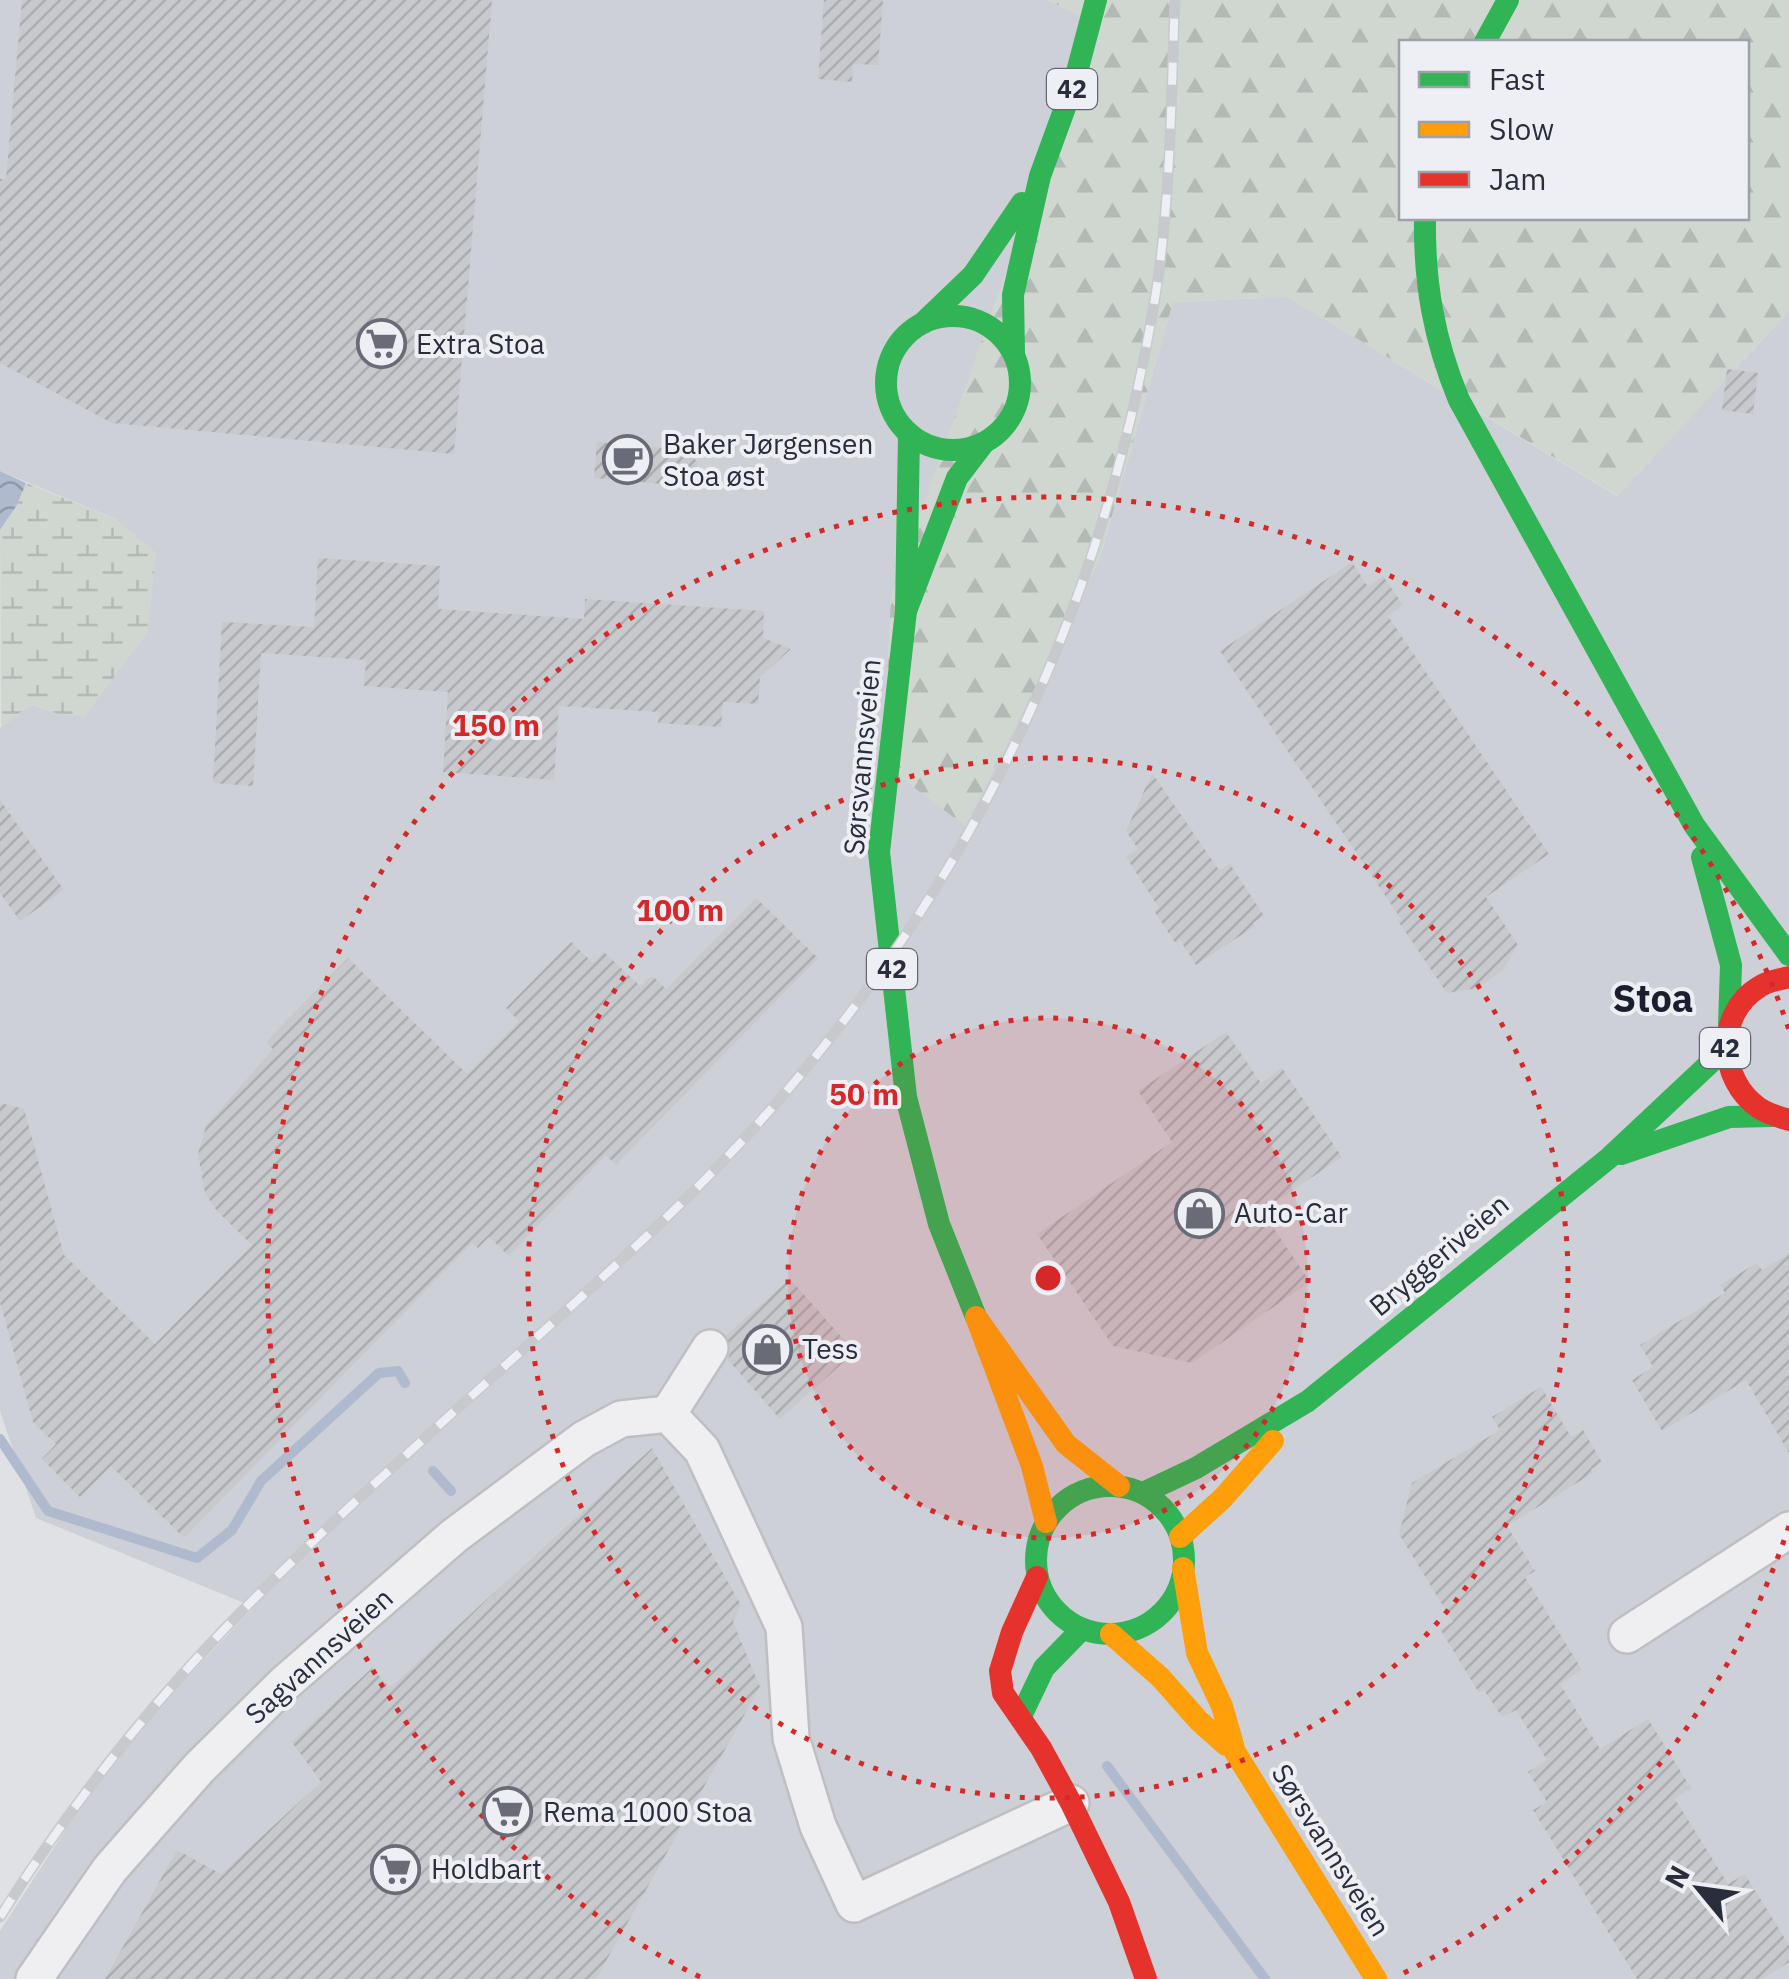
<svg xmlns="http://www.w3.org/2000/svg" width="1789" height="1979" viewBox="0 0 1789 1979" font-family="'IBM Plex Sans',sans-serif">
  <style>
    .built { fill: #ced0d7 }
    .forest { fill: url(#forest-firs); fill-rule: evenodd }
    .wetland { fill: url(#wetland-marsh) }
    .water { fill: url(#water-waves) }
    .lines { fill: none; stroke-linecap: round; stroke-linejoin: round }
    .stream { stroke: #b0bace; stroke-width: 10 }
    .building { fill: url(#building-hatch) }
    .street-casing { stroke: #bebfc2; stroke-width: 40 }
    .street { stroke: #efeff1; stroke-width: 35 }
    .fast { stroke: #30b455; stroke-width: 22 }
    .slow { stroke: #ff9f0a; stroke-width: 22 }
    .jam { stroke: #e5322d; stroke-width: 22 }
    .rail-casing { stroke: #c8c9cc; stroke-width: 11 }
    .rail { stroke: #edeff4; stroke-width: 8; stroke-dasharray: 22; stroke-linecap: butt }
    .ring { fill: none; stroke: #d62828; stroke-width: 5; stroke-dasharray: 5 10 }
    .labels { text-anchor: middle; stroke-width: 8; stroke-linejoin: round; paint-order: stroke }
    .shield { fill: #edeff4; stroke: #646773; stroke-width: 2.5 }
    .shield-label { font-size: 25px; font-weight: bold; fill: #292d3c }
    .poi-label { font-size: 28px; fill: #292d3c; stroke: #edeff4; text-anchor: start }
    .street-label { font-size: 28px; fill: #292d3c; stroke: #edeff4 }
    .district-label { font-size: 38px; font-weight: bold; fill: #1b1e2c; stroke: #edeff4 }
    .centre { fill: #d62828; stroke: #edeff4; stroke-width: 5 }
    .ring-label { font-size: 30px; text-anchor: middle; font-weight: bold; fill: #d62828; stroke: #edeff4; stroke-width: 8; stroke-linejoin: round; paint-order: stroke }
  </style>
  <defs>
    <pattern id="forest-firs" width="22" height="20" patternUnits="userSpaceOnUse" patternTransform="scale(2.5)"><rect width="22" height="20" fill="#d0d7d0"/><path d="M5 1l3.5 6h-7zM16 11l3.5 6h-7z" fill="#b3b9b4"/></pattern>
    <pattern id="wetland-marsh" width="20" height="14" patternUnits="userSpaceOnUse" patternTransform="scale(2.5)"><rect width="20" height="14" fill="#d0d7d0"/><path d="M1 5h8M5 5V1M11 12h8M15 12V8" fill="none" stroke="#b3b9b4"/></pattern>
    <pattern id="water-waves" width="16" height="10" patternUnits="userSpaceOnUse" patternTransform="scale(2.5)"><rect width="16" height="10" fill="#b0bace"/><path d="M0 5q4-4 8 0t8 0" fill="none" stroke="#8f98a8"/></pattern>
    <pattern id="building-hatch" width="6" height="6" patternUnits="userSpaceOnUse" patternTransform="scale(2.5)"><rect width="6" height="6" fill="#c8c9cd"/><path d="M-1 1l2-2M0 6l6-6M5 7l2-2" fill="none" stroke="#acadb1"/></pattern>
  </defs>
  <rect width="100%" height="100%" fill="#e0e1e4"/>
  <path class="built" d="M0 0H1048L1084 18 1099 561 1173 302 1288 297 1617 496 1789 311V1979H0V1931L115 1753 254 1607 36 1518 0 1411V728L31 704 61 715 116 519 0 471Z"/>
  <path class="forest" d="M1048 0H1789V311L1618 496 1288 297 1173 302 1099 561 965 826 883 764 891 597 1049 151 1083 18ZM1402 42H1746V218H1402Z"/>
  <path class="wetland" d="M26 483 116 519 156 553 148 632 85 716 61 715 31 704 1 727 0 530 17 505Z"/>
  <path class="water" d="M0 471 26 483 17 505 0 530Z"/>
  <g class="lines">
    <g class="stream">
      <path d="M0 1439 48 1511 197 1558 232 1530 261 1481 379 1373 398 1371 405 1383"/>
      <path d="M433 1471 451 1491"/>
      <path d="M1107 1766 1265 1979"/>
    </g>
  </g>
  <g class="building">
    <path d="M22 0H492L454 454 112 423 0 363V179H6Z"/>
    <path d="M824 0H883L878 65 853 64 852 82 818 79Z"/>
    <path d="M1727 369 1758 373 1753 414 1722 410Z"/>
    <path d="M597 442 687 450 697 462V472L684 486 594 478Z"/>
    <path d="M318 558 440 566 438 609 584 619 585 599 764 611 763 638 791 649 760 677 758 704 723 702 721 727 658 723 659 712 559 706 554 780 443 772 448 692 364 686 366 660 261 653 253 786 213 783 222 622 314 627Z"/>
    <path d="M1352 562 1368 587 1383 576 1403 605 1388 616 1549 854 1486 897 1518 945 1502 971 1477 988 1447 993 1398 921 1401 919 1220 651Z"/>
    <path d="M1152 773 1219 870 1230 864 1264 916 1253 923 1255 926 1196 965 1180 940 1176 944 1154 911 1159 908 1126 857 1138 849 1126 831Z"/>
    <path d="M0 800 64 890 20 921 0 893Z"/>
    <path d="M756 898 818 958 616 1165 606 1155 509 1256 489 1237 478 1248 472 1243 184 1538 111 1466 80 1497 42 1459 56 1444 33 1422 0 1302V1103L24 1109 64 1255 155 1344 252 1245 217 1211 205 1193 198 1154 206 1126 273 1049 266 1042 348 958 467 1074 519 1021 506 1008 571 942 593 963 604 952 641 987 652 975 666 989Z"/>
    <path d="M1226 1032 1261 1083 1282 1068 1342 1157 1262 1211 1310 1282 1192 1363 1113 1346 1037 1234 1172 1142 1138 1091Z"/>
    <path d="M1789 1254V1453L1746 1380 1662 1431 1632 1380 1653 1367 1640 1345 1725 1293 1720 1285 1757 1263 1762 1270Z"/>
    <path d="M790 1279 855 1352 780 1419 728 1360 731 1348 726 1335Z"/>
    <path d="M1541 1387 1571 1437 1583 1430 1602 1462 1591 1469 1593 1473 1507 1526 1535 1571 1525 1577 1582 1670 1560 1684 1600 1749 1648 1719 1691 1788 1675 1799 1728 1884 1745 1874 1789 1945V1962L1762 1979H1637L1533 1810 1547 1802 1528 1772 1547 1760 1516 1710 1502 1717 1484 1690 1479 1693 1440 1629 1453 1622 1399 1534 1412 1483 1500 1430 1492 1417Z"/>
    <path d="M652 1448 741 1605 733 1622 760 1687 596 1979H105L177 1850 221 1874 321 1782 292 1742 372 1668 390 1688Z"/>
  </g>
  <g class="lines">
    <defs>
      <g id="street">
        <path d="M668 1414 710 1348"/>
        <path d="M1627 1635 1789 1530"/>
        <path d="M34 1979 110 1869 199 1768 285 1683 454 1536 584 1439 621 1419 668 1414 702 1450 784 1627 791 1738 818 1826 854 1904 1071 1803"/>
      </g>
    </defs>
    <use href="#street" class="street-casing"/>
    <use href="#street" class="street"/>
    <g class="fast">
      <path d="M1485 42 1508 0"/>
      <path d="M1425 218C1424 283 1434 340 1459 400L1694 825 1789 955"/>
      <circle cx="953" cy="383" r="67"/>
      <path d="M923 323 973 275 1022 203"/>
      <path d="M1014 353 1013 295 1040 176 1074 83 1096 0"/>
      <path d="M909 434 906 611 957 478 983 444"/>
      <path d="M906 611 879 852 906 1097 939 1224 976 1317"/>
      <path d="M1702 857 1731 965 1729 1025"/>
      <path d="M1621 1154 1729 1117 1772 1116"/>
      <circle cx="1110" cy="1560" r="74"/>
      <path d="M1143 1493 1196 1468 1308 1401 1609 1158 1725 1049"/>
      <path d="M1021 1716 1044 1668 1082 1629"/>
    </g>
    <g class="slow">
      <path d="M1046 1522 1032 1466 976 1317 1066 1444 1119 1486"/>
      <path d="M1180 1537 1223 1498 1273 1441"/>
      <path d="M1183 1568 1197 1653 1222 1706 1235 1752 1376 1979"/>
      <path d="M1111 1634 1160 1677 1199 1721 1226 1745"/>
    </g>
    <g class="jam">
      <path d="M1789 977C1779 980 1767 981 1759 987 1715 1014 1718 1080 1759 1108 1768 1114 1779 1117 1789 1120"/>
      <path d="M1037 1577 1012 1632 1000 1671 1003 1693 1041 1748 1071 1803 1119 1902 1146 1979"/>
    </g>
    <defs>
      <path id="rail" d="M0 1917C70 1806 154 1699 247 1606 382 1470 530 1348 668 1216 932 964 1098 652 1156 292 1171 196 1171 97 1175 0"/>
    </defs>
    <use href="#rail" class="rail-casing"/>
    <use href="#rail" class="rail"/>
  </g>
  <circle cx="1048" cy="1278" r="260" fill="#d62828" fill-opacity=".12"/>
  <g class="ring">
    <circle cx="1048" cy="1278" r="260"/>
    <circle cx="1048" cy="1278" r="520"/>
    <path d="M1789 1526A781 781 0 0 1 1396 1977M700 1977A781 781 0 1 1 1789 1030"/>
  </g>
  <defs>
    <symbol id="supermarket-ring" viewBox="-11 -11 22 22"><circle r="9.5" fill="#edeff4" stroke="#696c77" stroke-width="1.5"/><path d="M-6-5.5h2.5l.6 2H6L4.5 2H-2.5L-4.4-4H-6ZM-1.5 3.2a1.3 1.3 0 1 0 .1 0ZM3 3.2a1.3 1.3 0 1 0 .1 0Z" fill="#696c77"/></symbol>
    <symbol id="cafe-ring" viewBox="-11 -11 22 22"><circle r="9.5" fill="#edeff4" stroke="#696c77" stroke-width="1.5"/><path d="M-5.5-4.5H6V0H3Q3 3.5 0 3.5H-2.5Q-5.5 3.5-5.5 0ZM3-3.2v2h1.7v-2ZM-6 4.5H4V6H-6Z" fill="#696c77"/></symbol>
    <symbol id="shop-ring" viewBox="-11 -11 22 22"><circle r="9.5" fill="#edeff4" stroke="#696c77" stroke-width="1.5"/><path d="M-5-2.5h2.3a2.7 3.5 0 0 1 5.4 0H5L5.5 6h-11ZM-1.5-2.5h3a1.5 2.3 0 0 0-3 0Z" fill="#696c77"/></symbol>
  </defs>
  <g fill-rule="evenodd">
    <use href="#supermarket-ring" x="354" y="316" width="55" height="55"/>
    <use href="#cafe-ring" x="600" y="432" width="55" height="55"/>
    <use href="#shop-ring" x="1172" y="1186" width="55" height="55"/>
    <use href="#shop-ring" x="740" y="1322" width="55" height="55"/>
    <use href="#supermarket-ring" x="480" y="1784" width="55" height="55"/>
    <use href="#supermarket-ring" x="368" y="1842" width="55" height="55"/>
  </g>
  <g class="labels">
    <g class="shield">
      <rect x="1047" y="69" width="50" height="40" rx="8"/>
      <rect x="867" y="949" width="50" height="40" rx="8"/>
      <rect x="1700" y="1028" width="50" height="40" rx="8"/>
    </g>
    <g class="shield-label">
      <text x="1072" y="98">42</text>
      <text x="892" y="978">42</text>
      <text x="1725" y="1057">42</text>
    </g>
    <g class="poi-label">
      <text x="416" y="354">Extra Stoa</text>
      <text x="663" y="454">Baker Jørgensen<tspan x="663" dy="32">Stoa øst</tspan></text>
      <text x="1234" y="1223">Auto-Car</text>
      <text x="802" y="1359">Tess</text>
      <text x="543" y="1822">Rema 1000 Stoa</text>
      <text x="431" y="1879">Holdbart</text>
    </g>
    <g class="street-label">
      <text transform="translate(862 757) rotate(-85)" y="10">Sørsvannsveien</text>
      <text transform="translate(1439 1255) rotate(-40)" y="10">Bryggeriveien</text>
      <text transform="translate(319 1656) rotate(-42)" y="10">Sagvannsveien</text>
      <text transform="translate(1331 1850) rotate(58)" y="10">Sørsvannsveien</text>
    </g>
    <g class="district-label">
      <text x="1653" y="1012">Stoa</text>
    </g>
  </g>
  <circle cx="1048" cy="1278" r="15" class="centre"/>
  <g class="ring-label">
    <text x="496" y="736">150 m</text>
    <text x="680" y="921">100 m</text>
    <text x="864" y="1105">50 m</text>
  </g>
  <rect x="1399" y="40" width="350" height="180" fill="#edeff4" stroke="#9fa1aa" stroke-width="2.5"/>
  <rect x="1419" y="72" width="50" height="15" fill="#30b455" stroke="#9fa1aa" stroke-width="2.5"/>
  <text x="1489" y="90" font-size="30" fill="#292d3c">Fast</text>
  <rect x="1419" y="122" width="50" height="15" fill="#ff9f0a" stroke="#9fa1aa" stroke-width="2.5"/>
  <text x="1489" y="140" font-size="30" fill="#292d3c">Slow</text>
  <rect x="1419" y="172" width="50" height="15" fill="#e5322d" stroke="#9fa1aa" stroke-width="2.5"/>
  <text x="1489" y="190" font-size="30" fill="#292d3c">Jam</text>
  <g transform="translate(1699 1889) rotate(299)" stroke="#edeff4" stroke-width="8" paint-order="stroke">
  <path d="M0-8L18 38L0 25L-18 38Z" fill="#292d3c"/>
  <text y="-15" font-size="28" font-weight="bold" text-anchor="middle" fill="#292d3c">N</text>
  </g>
</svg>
